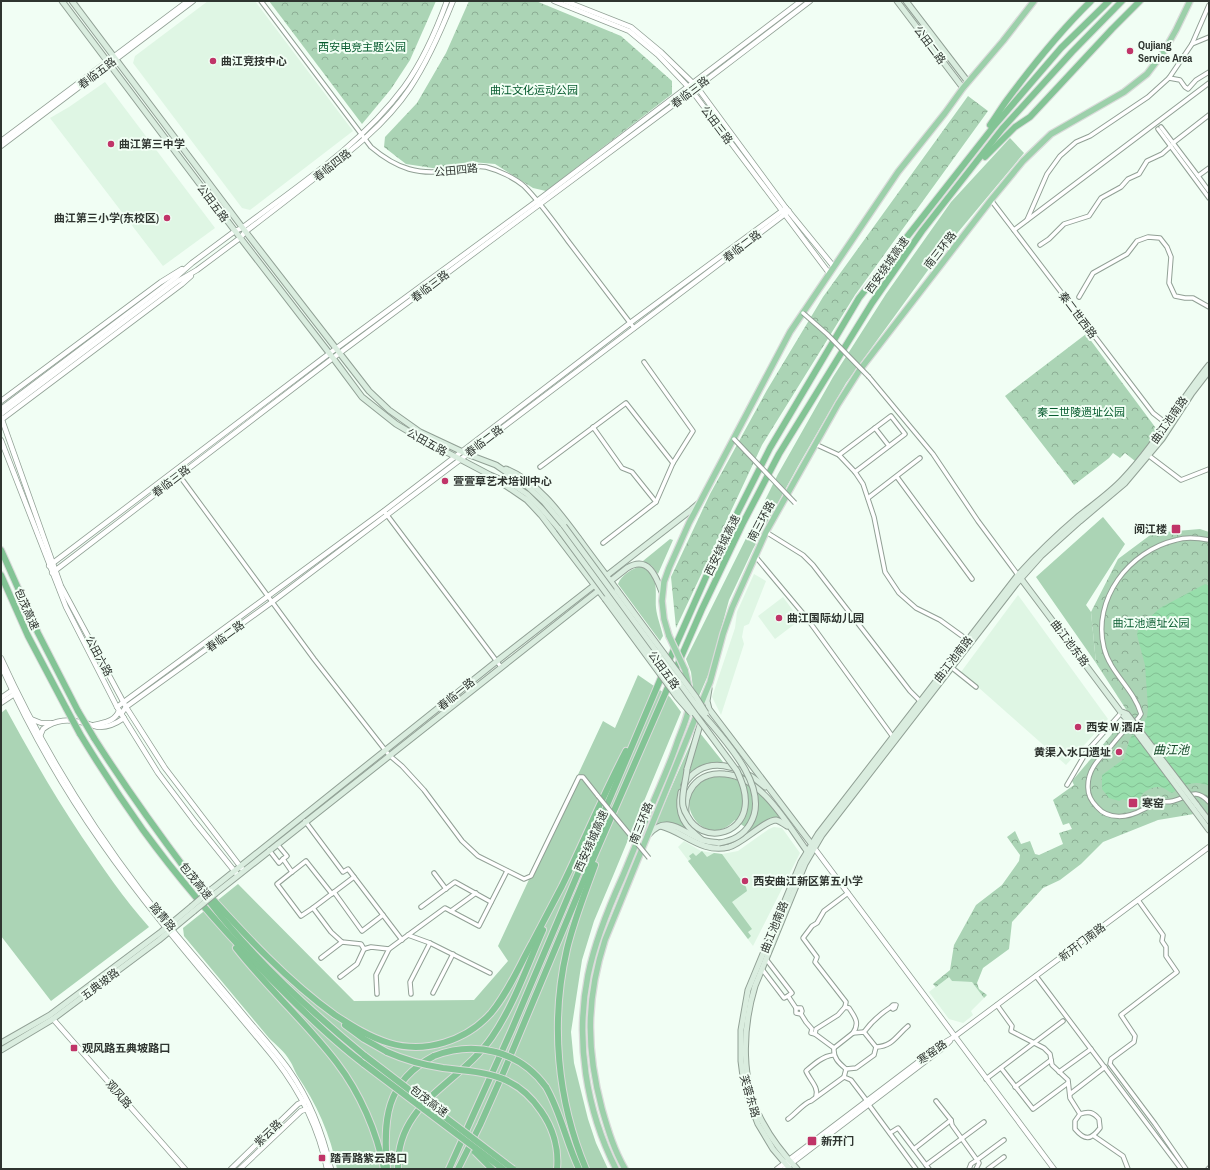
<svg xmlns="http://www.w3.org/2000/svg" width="1210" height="1170" viewBox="0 0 1210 1170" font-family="'Archivo Narrow','Noto Sans SC',sans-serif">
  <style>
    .built { fill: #dff6e4 }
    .grass { fill: #abd4b5 }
    .park { fill: url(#park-crowns) }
    .water { fill: url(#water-waves) }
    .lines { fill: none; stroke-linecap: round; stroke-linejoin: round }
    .minor-casing { stroke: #91a095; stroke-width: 5.5 }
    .tertiary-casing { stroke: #91a095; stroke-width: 6 }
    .secondary-casing { stroke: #91a095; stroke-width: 7 }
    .trunk-casing { stroke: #dadbda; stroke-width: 8 }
    .motorway-casing { stroke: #dadbda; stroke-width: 8 }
    .minor { stroke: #fff; stroke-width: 3.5 }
    .tertiary { stroke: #fff; stroke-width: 4.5 }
    .secondary { stroke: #daeddf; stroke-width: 5 }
    .trunk { stroke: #9cd0aa; stroke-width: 5.5 }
    .motorway { stroke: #83c495; stroke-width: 6 }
    .minor-bridge-casing { stroke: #91a095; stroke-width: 5.5; stroke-linecap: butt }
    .secondary-bridge-casing { stroke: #91a095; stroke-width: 7; stroke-linecap: butt }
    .trunk-bridge-casing { stroke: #dadbda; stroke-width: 8; stroke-linecap: butt }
    .motorway-bridge-casing { stroke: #dadbda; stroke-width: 8; stroke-linecap: butt }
    .minor-bridge { stroke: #fff; stroke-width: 3.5 }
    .secondary-bridge { stroke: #daeddf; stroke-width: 5 }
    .trunk-bridge { stroke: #9cd0aa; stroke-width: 5.5 }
    .motorway-bridge { stroke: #83c495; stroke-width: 6 }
    .poi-dot { fill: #c03468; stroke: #f1fef4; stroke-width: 1.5 }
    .labels { text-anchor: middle; stroke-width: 4; stroke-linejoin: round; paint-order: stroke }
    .street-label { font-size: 11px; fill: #2f3530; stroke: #f1fef4 }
    .poi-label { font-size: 11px; font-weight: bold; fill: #2f3530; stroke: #f1fef4; text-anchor: start }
    .park-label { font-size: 11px; fill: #065b2e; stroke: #f1fef4 }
    .water-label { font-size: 12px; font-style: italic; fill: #164a2a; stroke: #f1fef4 }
  </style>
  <defs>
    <pattern id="park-crowns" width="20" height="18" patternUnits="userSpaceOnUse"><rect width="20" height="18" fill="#abd4b5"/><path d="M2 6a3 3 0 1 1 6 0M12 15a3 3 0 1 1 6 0" fill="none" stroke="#8cad94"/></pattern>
    <pattern id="water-waves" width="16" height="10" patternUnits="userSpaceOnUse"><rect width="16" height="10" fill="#97deab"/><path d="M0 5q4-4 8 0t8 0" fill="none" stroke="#82bf93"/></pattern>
  </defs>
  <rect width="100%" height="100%" fill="#f1fef4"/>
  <g class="built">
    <path d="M208 1H255L353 131 250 210 242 208 133 63 135 56Z"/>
    <path d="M105 82 215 228 163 266 50 118 69 107Z"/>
    <path d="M754 574 766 581 749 624 744 626 742 637 744 644 721 715 712 697 735 628 737 612Z"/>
    <path d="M1018 595 1108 719 1066 765 961 672Z"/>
    <path d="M783 597 800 620 775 639 758 616Z"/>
    <path d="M774 827 782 828 800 853 753 946 678 847 684 841 701 851 722 854 738 851 769 829Z"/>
    <path d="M949 976 952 981 972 982 984 998 971 1011 973 1015 963 1023 949 1019 929 992Z"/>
  </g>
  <g class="grass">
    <path d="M1010 138 1024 153 939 255 846 383 798 466 753 549 729 600 709 673 699 696 693 688 691 672 686 659 778 474 833 377 886 294 951 202Z"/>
    <path d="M1103 517 1125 544 1086 605 1091 612 1096 663 1036 577Z"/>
    <path d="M670 539 673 540 658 574 652 566 643 561Z"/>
    <path d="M641 566C660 576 655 590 656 608 657 617 661 627 663 636L660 641 618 584C621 575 633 568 641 566Z"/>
    <path d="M638 675 670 697 681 712 613 876 594 921 582 960 571 1032 574 1063 588 1119 596 1143 608 1169H337C331 1135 316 1103 297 1075 294 1070 293 1065 290 1061 285 1052 276 1045 269 1038L184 936 183 928 238 884 354 1001 474 1000 508 961 498 946 603 721 615 728Z"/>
    <path d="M6 709C30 753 54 795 82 837 103 868 124 899 149 927L51 1001 1 936V713Z"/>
    <path d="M696 731 684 782 678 797 677 805 679 815 685 829C675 822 666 820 655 825Z"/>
    <path d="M700 733 723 762C710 763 700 765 689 773Z"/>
    <path d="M720 776C745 779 769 796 780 819L752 832 735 820C700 857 660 783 720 776Z"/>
    <path d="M702 851 707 857 714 853 722 854 746 887 747 891 732 902 752 929 748 932 751 936 748 939 688 861 691 859 689 856 693 853 696 856Z"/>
  </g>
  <g class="park">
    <path d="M269 1H436L410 60 391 89 362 124Z"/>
    <path d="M469 1H536L621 36 672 81V94L546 191 533 188 495 164 472 162 439 169 406 164 384 147 385 137 417 103 446 53Z"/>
    <path d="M968 96 988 111 855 295 762 445 676 628 671 577 710 494 767 390 823 297Z"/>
    <path d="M1086 334 1158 431 1135 461 1125 453 1120 458 1113 453 1109 458 1074 485 1005 396Z"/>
    <path d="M1200 529 1209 532V814H1194L1158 820 1103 842 1081 864 1060 880 1043 888 1012 922 1009 949 983 968 977 983 979 989 987 995 984 998 972 982 952 981 949 977 936 987 933 984 950 970 954 945 976 905 1002 885 1019 861 1020 855 1007 837 1015 831 1021 844 1030 841 1035 854 1039 855 1063 844 1059 833 1072 829 1069 823 1063 825 1053 800 1074 785 1072 781 1129 714 1096 663 1091 612 1118 559 1153 533Z"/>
  </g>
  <path class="water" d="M1205 584 1209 586V786C1194 779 1184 786 1172 793 1169 792 1166 789 1163 788 1154 784 1141 792 1138 801 1133 804 1128 802 1123 799L1119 801 1109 798 1102 789V775L1124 759 1130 738 1142 725 1147 717 1148 708 1145 665 1137 635 1138 629 1160 608Z"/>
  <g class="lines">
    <defs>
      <g id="minor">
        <path d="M261 1 371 147C397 169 419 176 453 170 463 169 475 165 486 167 498 170 515 178 524 186 540 202 554 222 568 241 590 270 612 299 634 328"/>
        <path d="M1192 44 1209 5"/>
        <path d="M1169 78 1180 80 1185 87 1188 89 1196 80 1209 72"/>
        <path d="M1161 127 1198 176"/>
        <path d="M1158 129 1209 198"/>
        <path d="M1173 143 1209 115"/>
        <path d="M1209 168 1198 176 1209 191"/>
        <path d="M991 200 1153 413 1167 424"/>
        <path d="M1027 220 1047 174 1060 156 1076 142 1090 136 1148 97 1169 78 1192 44 1209 37"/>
        <path d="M1014 230 1209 83"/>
        <path d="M1040 245 1049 239 1064 224 1089 216 1101 198 1121 187 1128 179 1139 174 1147 161 1162 154 1171 146"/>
        <path d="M1079 297 1093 273 1127 254 1137 241 1148 237 1160 238 1167 247 1171 257 1169 283 1175 296 1185 298H1193L1209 307"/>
        <path d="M869 377 933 454 978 521 1018 575"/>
        <path d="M593 427 622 468 632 472 656 502"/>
        <path d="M875 428 889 446"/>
        <path d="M815 444 839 455 855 472 863 484 874 517 885 572 899 593 916 608 940 620 969 641"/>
        <path d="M839 455 891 416 905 434 855 472"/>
        <path d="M1148 455 1181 480 1209 469"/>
        <path d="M540 467 626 403 673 463"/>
        <path d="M176 471 314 659 389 755 402 766 424 790 462 841 478 856 524 879 531 876 579 777H583L598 796"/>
        <path d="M897 477 972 579"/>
        <path d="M868 498 920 458"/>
        <path d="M384 511 501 667"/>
        <path d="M766 532 803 555 813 565 910 691 920 701"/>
        <path d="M1209 540C1199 538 1185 537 1176 540 1129 551 1092 599 1104 648 1110 673 1134 689 1141 714 1137 722 1130 725 1124 731 1120 735 1116 740 1112 745 1100 758 1087 769 1088 788 1088 796 1092 802 1097 807 1108 820 1128 818 1142 810 1146 809 1149 806 1153 804 1159 800 1166 803 1173 801 1189 797 1195 787 1209 802"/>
        <path d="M603 543 656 502 673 463 693 431 644 362"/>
        <path d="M755 556 806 617 893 737"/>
        <path d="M951 667 976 687"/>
        <path d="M1067 785 1087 751 1122 712"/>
        <path d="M305 821 343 872 348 869 402 940"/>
        <path d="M277 844 287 856 283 859 292 872 277 884 301 916 313 908 331 932 342 942 361 944 364 949 371 947 389 949 445 908 479 926 507 871"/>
        <path d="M269 850 279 863 283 859"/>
        <path d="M292 872 306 861 332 894"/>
        <path d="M434 873 446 889"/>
        <path d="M334 892 362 931 383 915"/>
        <path d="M1138 900 1163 935 1162 941 1166 947V956L1177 972 1121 1015 1135 1036 1134 1042 1111 1059 1110 1064 1155 1124 1186 1169"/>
        <path d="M421 907 455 882 491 902"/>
        <path d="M313 908 354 877"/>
        <path d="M451 911 476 893"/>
        <path d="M408 935 430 943 490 973"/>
        <path d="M321 958 342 942"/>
        <path d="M766 959 792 993 788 996"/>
        <path d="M762 969 784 998 788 996 796 1008V1013L801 1014 806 1022 812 1029 811 1033 815 1034 834 1048C833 1058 839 1063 846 1069L844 1077 851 1080 867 1101"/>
        <path d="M1036 976 1181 1169"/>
        <path d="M340 977 357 964 364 949"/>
        <path d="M433 993 453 954"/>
        <path d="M377 994 376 975 389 949"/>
        <path d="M411 994 410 982 430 943"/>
        <path d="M997 1005 1012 1026 1011 1031 1044 1048 1050 1054 1052 1065 1068 1080 1070 1098 1080 1114 1075 1121V1129C1085 1141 1091 1140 1100 1128L1099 1119C1093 1112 1089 1111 1080 1114"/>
        <path d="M845 1007 846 1002 815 962 817 957 803 938 812 926 817 923 824 911 848 893"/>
        <path d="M796 1008H801L802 1011 801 1014"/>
        <path d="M864 1032C872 1021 880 1014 891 1007L893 1009 895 1008 896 1005H893L891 1007"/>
        <path d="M815 1034 816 1029 838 1015 845 1007 849 1008C855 1017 860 1023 853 1033"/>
        <path d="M876 1047C893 1046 896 1036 908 1026"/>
        <path d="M834 1048 853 1033 864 1032 876 1047 874 1055 856 1068 846 1069"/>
        <path d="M1001 1068 1033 1109 1068 1083"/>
        <path d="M1059 1072 1091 1049"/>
        <path d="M986 1079 1063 1021"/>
        <path d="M1015 1087 1051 1060"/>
        <path d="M1070 1094 1105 1067"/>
        <path d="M816 1096C819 1087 809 1079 806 1071 814 1064 823 1056 833 1055"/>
        <path d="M936 1101 951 1120 952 1125 977 1160 971 1164 969 1169"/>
        <path d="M869 1105 916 1169"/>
        <path d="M788 1119C794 1115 805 1102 811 1101L844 1077"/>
        <path d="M890 1133 898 1128 929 1169"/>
        <path d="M1094 1136 1123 1156 1128 1169"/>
        <path d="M914 1149 951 1120"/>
        <path d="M926 1165 984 1122"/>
        <path d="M976 1169 979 1163 977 1160 1004 1140"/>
        <path d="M988 1169 1004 1157"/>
        <path d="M1208 1169 1209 1168"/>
      </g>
      <g id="tertiary">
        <path d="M554 1 629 31 658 55 692 91 829 273"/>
        <path d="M565 1 631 27 661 52 697 87 786 208 834 267"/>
        <path d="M1 141 188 1"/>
        <path d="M1 146 193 1"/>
        <path d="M1 401 161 282 182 269"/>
        <path d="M1 409 175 278 192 263 235 231 242 228C299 185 361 145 404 87 423 61 436 31 447 1"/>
        <path d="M1 414 178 281 197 270 240 238 245 232C269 214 292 196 315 178 350 152 385 125 410 88 428 61 441 31 453 1"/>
        <path d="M1 417 61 586 126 707 165 768 243 870"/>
        <path d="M1 420 182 284 191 276"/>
        <path d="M1 440 66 607 117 707 158 773 195 822 236 873"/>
        <path d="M49 566 330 353 537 201 801 1"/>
        <path d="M52 573 333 358 692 91 810 1"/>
        <path d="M1 658C38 739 86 819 140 890 171 930 206 969 238 1008 255 1029 274 1049 289 1070 310 1100 323 1134 331 1169"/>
        <path d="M1 666C28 726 63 788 101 842 153 917 217 988 275 1059 300 1091 319 1129 327 1169"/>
        <path d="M1 698 14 689"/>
        <path d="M1 703 16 693"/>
        <path d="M117 707 384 511 630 323 786 208"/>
        <path d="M121 714 126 707 272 602 789 211"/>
        <path d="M31 719 41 723H51"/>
        <path d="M94 725C105 722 114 722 119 711"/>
        <path d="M40 736 43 729C56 719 69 719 85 723 90 724 95 727 100 727 109 727 117 723 124 718"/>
        <path d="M815 849 1054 1169"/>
        <path d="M53 1019 185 1169"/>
        <path d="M231 1169 298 1104 305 1101"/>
        <path d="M240 1169 301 1111 307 1109"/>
        <path d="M777 1169 942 1044 954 1037 1209 847"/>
        <path d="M784 1169 944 1047 950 1041"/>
      </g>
      <g id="secondary">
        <path d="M62 1 235 231 333 358 362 397 396 424 418 437 490 475 515 486 527 494 542 509 559 529"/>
        <path d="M72 1 245 231 369 391 389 410 420 432 467 454 496 465 528 487 544 502 564 526"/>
        <path d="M897 1 963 88"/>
        <path d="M906 1 968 82"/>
        <path d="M506 469C538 482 560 513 580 540 592 557 605 573 617 590"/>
        <path d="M502 483 527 500 541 515 605 599"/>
        <path d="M1019 576 1123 715"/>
        <path d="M709 689 707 701 709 709 813 846"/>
        <path d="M687 769 704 711"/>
        <path d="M684 785C705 752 742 766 765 787"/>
        <path d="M681 792C676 815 685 826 702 840"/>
        <path d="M1196 804 1209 821"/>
        <path d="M1192 807 1209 830"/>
        <path d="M686 812C685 800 689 788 699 780 707 774 716 773 725 774 762 777 787 824 807 851H809"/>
        <path d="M661 826C684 832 702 854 729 847 743 843 765 820 776 820 780 821 784 824 787 826"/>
        <path d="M649 834C668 814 682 832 700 839 706 842 713 842 719 843"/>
        <path d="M212 889 497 661 691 510 698 504"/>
        <path d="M216 893 627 568C648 555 656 576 662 592"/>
        <path d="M1 1043 50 1015 161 932 191 907"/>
        <path d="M1 1050 53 1019 159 940 194 911"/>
        <path d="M790 1169 773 1149 758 1124 750 1103 744 1084 741 1061V1030L748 990 801 862 818 834 1018 575C1037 554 1058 534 1079 516 1094 504 1110 493 1123 479 1156 444 1179 402 1209 365"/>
        <path d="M797 1169C784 1155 772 1140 763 1123 740 1082 742 1029 755 986L805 864 822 835 1016 584 1041 556 1080 521 1125 483 1162 439 1192 393 1209 371"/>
      </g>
      <g id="trunk">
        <path d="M669 636 664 619 662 601 664 582 669 568 689 523 790 332 898 172 945 113 963 88 1003 41 1034 1"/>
        <path d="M616 1169C586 1110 575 1040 588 975 595 941 608 909 622 878 635 847 647 816 660 786 666 772 672 758 677 743 682 729 690 713 690 697 690 688 687 679 685 670"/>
        <path d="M625 1169C614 1150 608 1130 602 1109 586 1049 586 999 605 940L710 682 723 634 732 608 766 532 838 404 859 371 991 200 1023 161 1051 134 1124 92 1147 74 1163 53 1176 30 1190 1"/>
      </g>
      <g id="motorway">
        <path d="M990 125C996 117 1001 108 1007 100 1033 65 1060 31 1091 1"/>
        <path d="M985 157 1015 127 1030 117 1112 29 1140 1"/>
        <path d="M1 550 38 633 78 711"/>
        <path d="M1 575 28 636 66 708"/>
        <path d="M667 665 713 561 770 448 859 298 994 126 1061 48 1109 1"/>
        <path d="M80 734C100 767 121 799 143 830 186 889 235 944 287 995 311 1019 336 1043 364 1064"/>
        <path d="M94 738C124 785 156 830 189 874"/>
        <path d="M187 871C233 921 279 975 335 1015 352 1026 369 1037 389 1043 425 1054 466 1041 491 1013 508 993 519 966 532 943 542 924 552 905 562 886 584 841 603 795 626 751"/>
        <path d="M209 901C253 959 309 1010 365 1056"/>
        <path d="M236 948C267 988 306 1022 337 1063 360 1093 377 1132 384 1169"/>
        <path d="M345 1025 364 1039 387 1052"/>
        <path d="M546 1087C561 1113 566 1142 579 1169"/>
        <path d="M387 1169C383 1120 385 1082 434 1056"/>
        <path d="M398 1169C396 1102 459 1085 492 1037 514 1005 527 966 543 930"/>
        <path d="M449 1169 512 1029 663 673"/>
        <path d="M458 1169 480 1125 504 1071 586 875 702 609 743 523 779 454 872 303 922 231 1002 129 1072 52 1122 1"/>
        <path d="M586 1169C557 1100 550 1022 567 949 574 920 585 893 595 865"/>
      </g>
    </defs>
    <use href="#minor" class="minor-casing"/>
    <use href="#tertiary" class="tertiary-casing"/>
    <use href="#secondary" class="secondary-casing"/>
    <use href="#trunk" class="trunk-casing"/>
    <use href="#motorway" class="motorway-casing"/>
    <use href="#minor" class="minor"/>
    <use href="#tertiary" class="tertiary"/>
    <use href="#secondary" class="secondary"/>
    <use href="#trunk" class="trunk"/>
    <use href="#motorway" class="motorway"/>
    <defs>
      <g id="minor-bridge">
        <path d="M803 313 827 334 869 377"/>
        <path d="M734 439 795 503"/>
        <path d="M598 796 649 858"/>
      </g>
      <g id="secondary-bridge">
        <path d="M564 526 701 712C723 738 772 788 750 824 743 836 732 841 719 843"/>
        <path d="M559 529 737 771C742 782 747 794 745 807 741 836 702 843 688 817 686 814 684 811 683 806 681 795 686 781 687 769"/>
        <path d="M617 590 696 697 706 713"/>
        <path d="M605 599 677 697 691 713"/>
        <path d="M1122 712 1127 714 1196 804"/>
        <path d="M1124 716 1192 807"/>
        <path d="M191 907 212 889"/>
        <path d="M194 911 216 893"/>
      </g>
      <path id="trunk-bridge" d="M669 636 685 670"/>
      <g id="motorway-bridge">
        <path d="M66 708 80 734"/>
        <path d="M78 711 94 738"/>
        <path d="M387 1052C405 1060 423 1065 443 1068 485 1073 515 1073 541 1111 553 1128 559 1149 557 1169"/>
        <path d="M365 1056 513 1169"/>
        <path d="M434 1056C475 1040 520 1051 546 1087"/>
        <path d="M364 1064 503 1169"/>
        <path d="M475 1152 492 1169"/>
      </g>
    </defs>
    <use href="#minor-bridge" class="minor-bridge-casing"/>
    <use href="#secondary-bridge" class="secondary-bridge-casing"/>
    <use href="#trunk-bridge" class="trunk-bridge-casing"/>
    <use href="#motorway-bridge" class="motorway-bridge-casing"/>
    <use href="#minor-bridge" class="minor-bridge"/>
    <use href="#secondary-bridge" class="secondary-bridge"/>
    <use href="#trunk-bridge" class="trunk-bridge"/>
    <use href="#motorway-bridge" class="motorway-bridge"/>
  </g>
  <g class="poi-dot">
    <circle cx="1130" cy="51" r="4"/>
    <circle cx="213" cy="61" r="4"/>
    <circle cx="111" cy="144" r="4"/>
    <circle cx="167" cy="218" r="4"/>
    <circle cx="445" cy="481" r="4"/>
    <rect x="1171" y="524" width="10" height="10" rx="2"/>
    <circle cx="779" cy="618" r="4"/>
    <circle cx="1078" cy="727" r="4"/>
    <circle cx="1119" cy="752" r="4"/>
    <rect x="1128" y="798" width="10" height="10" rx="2"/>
    <circle cx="745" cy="881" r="4"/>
    <rect x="70" y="1044" width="8" height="8" rx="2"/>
    <rect x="807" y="1136" width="10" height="10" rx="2"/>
    <rect x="318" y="1154" width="8" height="8" rx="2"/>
  </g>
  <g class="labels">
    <g class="street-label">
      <text transform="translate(930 45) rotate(53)" y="4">公田二路</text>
      <text transform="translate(97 73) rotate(-37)" y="4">春临五路</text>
      <text transform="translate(690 92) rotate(-37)" y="4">春临三路</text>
      <text transform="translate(717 125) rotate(53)" y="4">公田三路</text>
      <text transform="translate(332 165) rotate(-38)" y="4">春临四路</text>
      <text transform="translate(456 170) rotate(-6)" y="4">公田四路</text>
      <text transform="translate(213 203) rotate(53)" y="4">公田五路</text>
      <text transform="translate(742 246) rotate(-37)" y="4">春临二路</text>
      <text transform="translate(940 250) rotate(-52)" y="4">南三环路</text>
      <text transform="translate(887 265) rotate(-55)" y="4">西安绕城高速</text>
      <text transform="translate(430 286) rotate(-37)" y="4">春临三路</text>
      <text transform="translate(1078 315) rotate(53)" y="4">秦二世西路</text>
      <text transform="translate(1169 420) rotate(-55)" y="4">曲江池南路</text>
      <text transform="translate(484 441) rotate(-37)" y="4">春临二路</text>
      <text transform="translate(427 442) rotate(29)" y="4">公田五路</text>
      <text transform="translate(171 481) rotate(-37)" y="4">春临三路</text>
      <text transform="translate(761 521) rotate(-62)" y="4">南三环路</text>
      <text transform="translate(722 545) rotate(-64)" y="4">西安绕城高速</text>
      <text transform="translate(27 609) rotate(66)" y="4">包茂高速</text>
      <text transform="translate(225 636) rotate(-36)" y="4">春临二路</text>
      <text transform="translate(1070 643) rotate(53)" y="4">曲江池东路</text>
      <text transform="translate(99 656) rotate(62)" y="4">公田六路</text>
      <text transform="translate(953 659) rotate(-52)" y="4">曲江池南路</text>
      <text transform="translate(664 670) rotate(54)" y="4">公田五路</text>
      <text transform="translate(456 694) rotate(-39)" y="4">春临一路</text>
      <text transform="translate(641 823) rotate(-68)" y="4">南三环路</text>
      <text transform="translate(591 841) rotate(-66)" y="4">西安绕城高速</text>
      <text transform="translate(196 881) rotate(51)" y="4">包茂高速</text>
      <text transform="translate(163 917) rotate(50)" y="4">踏青路</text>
      <text transform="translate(774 927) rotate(-68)" y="4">曲江池南路</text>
      <text transform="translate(1082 942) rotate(-37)" y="4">新开门南路</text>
      <text transform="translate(100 984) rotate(-37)" y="4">五典坡路</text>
      <text transform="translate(932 1052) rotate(-35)" y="4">寒窑路</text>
      <text transform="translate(119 1094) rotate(49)" y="4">观风路</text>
      <text transform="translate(750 1096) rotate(74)" y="4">芙蓉东路</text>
      <text transform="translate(429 1101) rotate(37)" y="4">包茂高速</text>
      <text transform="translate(268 1133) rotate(-44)" y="4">紫云路</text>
    </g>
    <g class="poi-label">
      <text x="1138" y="49">Qujiang<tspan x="1138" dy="13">Service Area</tspan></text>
      <text x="221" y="65">曲江竞技中心</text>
      <text x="119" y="148">曲江第三中学</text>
      <text x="159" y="222" text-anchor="end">曲江第三小学(东校区)</text>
      <text x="453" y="485">萱萱草艺术培训中心</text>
      <text x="1167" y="533" text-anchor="end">阅江楼</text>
      <text x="787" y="622">曲江国际幼儿园</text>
      <text x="1086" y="731">西安 W 酒店</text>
      <text x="1111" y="756" text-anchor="end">黄渠入水口遗址</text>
      <text x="1142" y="807">寒窑</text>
      <text x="753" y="885">西安曲江新区第五小学</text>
      <text x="82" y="1052">观风路五典坡路口</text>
      <text x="821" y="1145">新开门</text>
      <text x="330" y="1162">踏青路紫云路口</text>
    </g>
    <g class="park-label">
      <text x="362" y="51">西安电竞主题公园</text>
      <text x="534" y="94">曲江文化运动公园</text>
      <text x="1081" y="416">秦二世陵遗址公园</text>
      <text x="1151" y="627">曲江池遗址公园</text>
    </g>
    <g class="water-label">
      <text x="1171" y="754">曲江池</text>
    </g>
  </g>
  <rect width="1210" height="1170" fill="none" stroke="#2f3530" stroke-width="4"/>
</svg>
